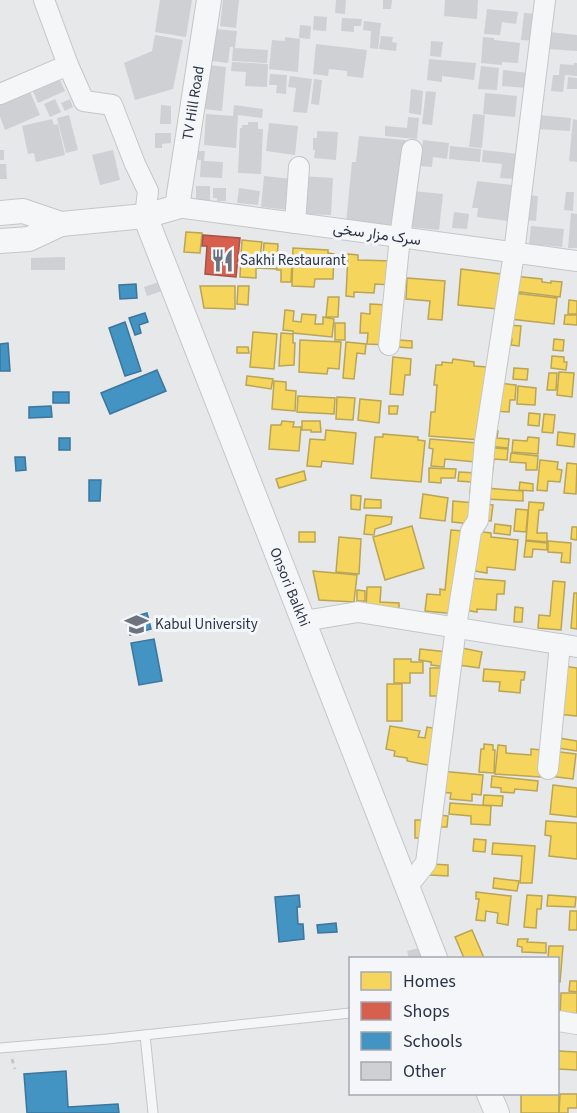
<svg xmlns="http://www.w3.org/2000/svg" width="577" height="1113" viewBox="0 0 577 1113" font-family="'Source Sans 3',Vazirmatn,sans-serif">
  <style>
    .homes { fill: #f6d55c; stroke: #b9a555; stroke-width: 1.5 }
    .shops { fill: #d6604d; stroke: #a3534b; stroke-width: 1.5 }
    .schools { fill: #4393c3; stroke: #3c769d; stroke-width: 1.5 }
    .building { fill: #ced0d3 }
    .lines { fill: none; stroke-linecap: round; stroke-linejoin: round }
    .service-casing { stroke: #c4c6c8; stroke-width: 11 }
    .minor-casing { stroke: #c4c6c8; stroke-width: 22 }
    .tertiary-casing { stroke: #c4c6c8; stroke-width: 26 }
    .path { stroke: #c5c6ca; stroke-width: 3; stroke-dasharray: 4.5 4.5; stroke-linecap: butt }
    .service { stroke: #f5f6f7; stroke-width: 9 }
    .minor { stroke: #f5f6f7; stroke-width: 20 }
    .tertiary { stroke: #f5f6f7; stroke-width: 24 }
    .labels { text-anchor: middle; stroke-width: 6; stroke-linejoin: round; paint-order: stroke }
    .street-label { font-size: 15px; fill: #2b3445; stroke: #f4f6f9 }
    .poi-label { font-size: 15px; fill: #2b3445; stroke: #f4f6f9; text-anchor: start }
  </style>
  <rect width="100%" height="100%" fill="#e6e8ea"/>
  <g class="homes">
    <path d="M186 232 202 233 200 253 184 252Z"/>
    <path d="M242 240 262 242 260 257 241 255Z"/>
    <path d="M264 243 278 244 277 258 263 257Z"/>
    <path d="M293 248 328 250V253L334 254 333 279H315L314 287 292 286Z"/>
    <path d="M348 254 358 255V260L393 261 392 285 375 284 374 293 354 292V297L346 296Z"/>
    <path d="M241 257 277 259V269L256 268V278L240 277Z"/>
    <path d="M278 260 292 261 291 282H281V270H277Z"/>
    <path d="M461 269 501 274 498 309 458 305Z"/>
    <path d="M513 276 542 279V282L551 283V281L562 282 560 297 512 291Z"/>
    <path d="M407 278 445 281 442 320 428 319 430 301 406 299Z"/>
    <path d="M200 286H235V309L204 308Z"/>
    <path d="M238 286H249L248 305 237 304Z"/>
    <path d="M513 293 557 298 554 324 510 319Z"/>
    <path d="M328 297H339L338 317H326Z"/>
    <path d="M569 300 577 301V314H568Z"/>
    <path d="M370 304 388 305 386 345 367 344 368 333H360L361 313 370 314Z"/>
    <path d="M285 310 294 311 293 321 301 322 302 314 316 315 315 324H323V317L334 319 332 337 293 333V331L283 330Z"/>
    <path d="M565 315H577V325L564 324Z"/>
    <rect x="335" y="323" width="10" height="17"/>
    <path d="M508 325 521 326 519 346 511 345 512 339 507 338Z"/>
    <path d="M253 332 277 334 274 369 250 367Z"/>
    <path d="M281 333 293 334V343H295L294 365 279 366Z"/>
    <path d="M554 339 564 340 563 351 553 350Z"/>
    <path d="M300 340 341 342 339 369 328 368 327 374 299 372Z"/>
    <path d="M398 340 412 341V348L397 347Z"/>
    <path d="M346 342 366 344 365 354 357 353 354 379 343 378Z"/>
    <path d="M237 347H248L249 353H237Z"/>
    <path d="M552 356 564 357V362H567L566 370 551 368Z"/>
    <path d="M393 357 411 359 410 375H405L403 395 390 394Z"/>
    <path d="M453 359 474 362V366L487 367 481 440 429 436 431 412H435L437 385H434L436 365H442V362L452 363Z"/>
    <path d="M514 368 528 369 527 380 513 379Z"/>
    <path d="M559 372 574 373 572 397 557 395Z"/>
    <path d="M549 373H557L556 390H547Z"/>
    <path d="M247 376 273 379 271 389 246 385Z"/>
    <path d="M274 381 286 382V390L296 391 295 411 272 409Z"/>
    <path d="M497 383 516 385 515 400H510L509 412 494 411Z"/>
    <path d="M518 386 536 388 535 405 517 404Z"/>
    <path d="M298 396 335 398 334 414 297 412Z"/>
    <path d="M337 397 355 398 353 420 336 419Z"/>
    <path d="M360 399 381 401 379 423 358 420Z"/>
    <path d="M389 406H398L397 414H389Z"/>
    <path d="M529 413 540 414 539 426 528 425Z"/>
    <path d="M544 414 555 415 553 433 542 432Z"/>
    <path d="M282 421 294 422 293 427H301L299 451 269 449 271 425H281Z"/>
    <path d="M302 421H320L321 432H311V430H302Z"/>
    <path d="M326 430 356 433 353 464 322 461 321 467 307 466 310 439 325 440Z"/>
    <path d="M488 430 498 431 497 438 509 439 508 448 487 446Z"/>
    <path d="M558 432 575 434 574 447 557 445Z"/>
    <path d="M383 434 418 437V440L425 441 421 482 371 478 375 437H383Z"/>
    <path d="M528 437 539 438 538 454 512 452 513 440 527 441Z"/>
    <path d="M430 439 477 443 475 462 445 459 444 467 431 466 433 449 429 448Z"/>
    <path d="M484 447 508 449 507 460 494 459 492 476 482 475Z"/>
    <path d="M511 453 538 456 537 470H526V463L510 462Z"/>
    <path d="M540 460 558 462 557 469 562 470 560 482 548 481 547 491 537 490Z"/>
    <path d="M567 463 577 464 576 494 564 493Z"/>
    <path d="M429 468 456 469 455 478H441V483L429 482Z"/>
    <path d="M304 471 306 480 279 488 276 479Z"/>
    <path d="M459 472 477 473 476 494 470 493 471 482 458 481Z"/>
    <path d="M520 482 533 484V491L519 490Z"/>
    <path d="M486 488 523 491V501L485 499Z"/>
    <path d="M423 494 448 498 445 521 420 518Z"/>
    <path d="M351 495 361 496 360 510 351 509Z"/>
    <path d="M365 499 381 500V508H364Z"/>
    <path d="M453 501 475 503 473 524 452 522Z"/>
    <path d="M529 502 544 503 543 510H539L537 533H547V542L526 540Z"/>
    <path d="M483 504 493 505 491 521 481 520Z"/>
    <path d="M516 509 528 510 526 532 514 531Z"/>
    <path d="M366 515 392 517 391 524 375 529 374 535 364 534Z"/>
    <path d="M495 524 511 526 510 535 494 533Z"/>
    <path d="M412 526 424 568 385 580 373 537Z"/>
    <path d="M572 527H577V540L571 539Z"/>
    <path d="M451 530 464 531 456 614 425 611 427 594 440 595V589L445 590Z"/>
    <path d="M475 531 491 533V537L518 540 515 570 487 567V573L468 570Z"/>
    <rect x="299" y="532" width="16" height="10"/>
    <path d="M339 537 361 539 359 574 336 572Z"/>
    <path d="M526 541 547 543V550L533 549 532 557H524Z"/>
    <path d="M548 541 571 543 570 563 561 562 562 553 548 552Z"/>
    <path d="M313 571 357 575 354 602 319 600Z"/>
    <path d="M467 578 505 581 504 594H497L496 610 477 609V612L465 610Z"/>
    <path d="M553 581 565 582 561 630 538 628 539 615 550 616Z"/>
    <path d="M367 587H381L380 602 399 603V612L366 611Z"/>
    <path d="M357 590 365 591V601H357Z"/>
    <path d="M574 593H577V629L571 628Z"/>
    <path d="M515 607 523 608 522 622H514Z"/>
    <path d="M462 648 482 652 479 668 459 665Z"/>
    <path d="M420 649 448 652 446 667 431 665V662L419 660Z"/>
    <path d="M394 659H411V662H423V673H410V683H394Z"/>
    <path d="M563 666 577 668V716L557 714Z"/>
    <rect x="430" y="668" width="14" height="28"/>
    <path d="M484 669 525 672 524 680H521L520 693 499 691 500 682 483 681Z"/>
    <rect x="387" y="684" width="15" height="37"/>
    <path d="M390 726 420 731 418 737 425 738 427 727 439 729 433 766 407 761V758L394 756 395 751 386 749Z"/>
    <path d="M559 738 577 741V751L558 748Z"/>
    <path d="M484 744 493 745V750H495L494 773 479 772 481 749H484Z"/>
    <path d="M498 745 506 746V753L531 755V749L542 750 540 777 495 774Z"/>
    <path d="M552 751 576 754 573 779 549 776Z"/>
    <path d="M440 771 483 775 481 795 472 794V801L450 799 451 793 439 792Z"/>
    <path d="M492 776 538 781 537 791 515 789 514 793 501 792V788L491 787Z"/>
    <path d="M553 785 577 788V817L550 814Z"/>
    <path d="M484 795 503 796 502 806 483 805Z"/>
    <path d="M450 803 491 806 490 825 471 824V816L449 814Z"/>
    <path d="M438 815 448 816 447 827H438Z"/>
    <rect x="415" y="820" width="10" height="18"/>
    <path d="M546 821 577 823V859L549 856 551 836 545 835Z"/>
    <path d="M474 839 486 840 485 852 473 851Z"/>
    <path d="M493 843 535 846 532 883H520L522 856 492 854Z"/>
    <path d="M431 864 448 865V876L430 875Z"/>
    <path d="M494 878 519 881 517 891 493 888Z"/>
    <path d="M476 892 511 896 508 925 497 923 498 913 486 911 485 921 476 920 479 899H476Z"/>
    <path d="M527 895 542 896 541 909H537L536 928 524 927Z"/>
    <path d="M548 895 576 897 575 907 547 906Z"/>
    <path d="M570 911H577V930H569Z"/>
    <path d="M472 930 484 958H464L455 937Z"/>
    <path d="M518 939H528L527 942 546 943V953L522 952V947L517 946Z"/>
    <path d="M549 946H563L560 982H558V958H548Z"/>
    <path d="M570 981H577V992L569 991Z"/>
    <path d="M561 993H577V1017H560Z"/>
    <path d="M558 1051 577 1052V1070L558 1069Z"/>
    <rect x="521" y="1094" width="38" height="19"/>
    <path d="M560 1094H577V1108H568V1113H559Z"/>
  </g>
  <path class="shops" d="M203 235 240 238 236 277 205 274 207 246H202Z"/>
  <g class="schools">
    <path d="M136 284 137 298 120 299 119 285Z"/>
    <path d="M145 313 148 322 139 325 141 333 135 335 129 318Z"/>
    <path d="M125 322 141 371 125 376 109 328Z"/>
    <path d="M8 343 10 371H0V344Z"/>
    <path d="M157 370 166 391 110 414 101 393Z"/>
    <rect x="53" y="392" width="16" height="11"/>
    <path d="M51 406 52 417 29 418V407Z"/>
    <rect x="59" y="438" width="11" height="12"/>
    <path d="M15 457H25L26 470 16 471Z"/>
    <path d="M89 480H101L100 501H89Z"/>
    <path d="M147 613 151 629 130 635 126 619Z"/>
    <path d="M154 639 162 681 139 685 131 643Z"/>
    <path d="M299 895 300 907H297L298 924H303L304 939 279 942 275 897Z"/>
    <path d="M336 923 337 932 318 933 317 925Z"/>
    <path d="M66 1071 68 1107 118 1104 119 1113H27L24 1074Z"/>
  </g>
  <g class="building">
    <path d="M160 0H192L186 37 155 32Z"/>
    <path d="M223 0H239L236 28 220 26Z"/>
    <path d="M336 0H346L345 14 335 13Z"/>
    <path d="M383 0H392L391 9H383Z"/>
    <path d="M445 0H478L477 19 444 16Z"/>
    <path d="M487 9 518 12 516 24 502 22 500 35 484 34Z"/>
    <path d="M524 13 539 14 536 41 521 40Z"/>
    <path d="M314 16 327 17 326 31 313 30Z"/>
    <path d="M342 18 362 19 361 26H354V32L341 31Z"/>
    <path d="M364 21 381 23 378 49 370 48 371 31 363 30Z"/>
    <path d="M300 25 311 26 310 39 299 38Z"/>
    <path d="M215 29 237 31 235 48 268 50 267 63 232 61 233 47H230L228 63 212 61Z"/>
    <path d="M549 32 577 35V51L548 49Z"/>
    <path d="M155 35 183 40 173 89 135 100 124 63 152 51Z"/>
    <path d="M381 36 393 37 392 42 397 43 396 51 379 49Z"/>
    <path d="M285 37 300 39 298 72 269 69 272 40 285 41Z"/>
    <path d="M483 37 494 38V40L520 43 518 63 502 62V65L481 63Z"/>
    <path d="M431 41 443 42 441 57 430 56Z"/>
    <path d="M316 44 367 50 363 78 347 76V71L329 69 328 76 313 74Z"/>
    <path d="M429 59 476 63 474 80 442 76V82L427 80Z"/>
    <path d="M232 62 268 64 267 87 245 86 246 72 231 71Z"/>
    <path d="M574 63H577V76L565 75 563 92 551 91 553 75H559L560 64 574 65Z"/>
    <path d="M208 65 226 67 222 111 204 109Z"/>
    <path d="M481 66 499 68 497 90 478 89Z"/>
    <path d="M503 70 528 73 527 88 502 86Z"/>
    <path d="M57 73 65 91 38 103 30 84Z"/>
    <path d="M270 74 287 75 286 94 276 93 277 85H269Z"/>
    <path d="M290 76 312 79 307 113 293 112 296 88 288 87Z"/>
    <path d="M568 77 577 78V89H567Z"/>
    <path d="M314 79 322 80 319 105 311 104Z"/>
    <path d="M28 87 40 115 5 130 0 117V99Z"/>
    <path d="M411 89 423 91 421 115 409 113Z"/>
    <path d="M426 91 436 92 432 125 422 124Z"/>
    <path d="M485 93 517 96 515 117 483 114Z"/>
    <path d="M55 99 61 112 50 117 44 104Z"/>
    <path d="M70 99 73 107 65 111 61 103Z"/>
    <path d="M161 105 171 106V124H160Z"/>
    <path d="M234 105 263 109 262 118 238 115 236 148 204 145 206 114 233 116Z"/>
    <path d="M473 114 485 115 482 148 469 147Z"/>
    <path d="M69 115 78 150 66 153 57 118Z"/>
    <path d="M538 115 571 118 570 131 537 129Z"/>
    <path d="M408 117 419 118 417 139 385 136V126L407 128Z"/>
    <path d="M52 119 54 125 58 124 65 155 36 162 34 153 28 154 22 126Z"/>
    <path d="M573 119 577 120V162L569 161Z"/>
    <path d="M248 122H258V129H263L261 174 238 173 240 128H242V125H248Z"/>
    <path d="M269 123 298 126 295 155 266 151Z"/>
    <path d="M317 131 338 132 336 160 314 158 315 150H313V138H317Z"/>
    <path d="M155 133H171V143L162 144V148H155Z"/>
    <path d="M359 136 406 140 397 229 346 223 352 162H356Z"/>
    <path d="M423 140 449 143 447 159 433 157 432 167 420 166Z"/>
    <path d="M450 146 481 149 480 162 449 159Z"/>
    <rect x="0" y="150" width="4" height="10"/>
    <path d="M113 150 120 180 100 185 92 155Z"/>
    <path d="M483 150 518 154 516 179 500 178 502 164 482 162Z"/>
    <path d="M198 151H205L204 161 223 162 222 178 200 177 201 160H198Z"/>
    <path d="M0 164H6L7 179H0Z"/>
    <path d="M264 176 293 179 289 210 261 207Z"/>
    <path d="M301 176 333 178 331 215 299 214Z"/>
    <path d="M477 181 512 185 508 221 477 217 478 208H472Z"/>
    <rect x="196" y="186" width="14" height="14"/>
    <path d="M213 188H226V201H217V198H213Z"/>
    <path d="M239 188 260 191 258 205 237 203Z"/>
    <path d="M413 191 443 194 439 230 409 227Z"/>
    <path d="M566 192H574L573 211 564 210Z"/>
    <path d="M526 195 538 196 536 221 524 220Z"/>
    <path d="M454 212 469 214 467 229 452 228Z"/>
    <path d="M571 213 577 214V248H568Z"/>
    <path d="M531 226 564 229 562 247 529 244Z"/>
    <path d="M65 257V270H31V258Z"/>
    <path d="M159 282 162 291 147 296 144 287Z"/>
    <path d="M419 948 422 958H409L407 951Z"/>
  </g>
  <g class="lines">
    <defs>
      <g id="service">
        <path d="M145 1035 153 1113"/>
        <path d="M0 1048 107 1039 350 1013"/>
      </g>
      <g id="minor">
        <path d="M44 0 68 65 84 101 112 105 135 164 148 191 145 216"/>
        <path d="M0 94 68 65"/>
        <path d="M177 207 577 261"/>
        <path d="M295 223 299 167"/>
        <path d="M389 345 400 237 412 150"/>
        <path d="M304 621 358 612 577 647"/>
        <path d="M548 769 560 644"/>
        <path d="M407 887 426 863 456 627 471 531 478 520 485 441 514 253 545 0"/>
        <path d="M558 1021 577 1024"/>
      </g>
      <g id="tertiary">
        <path d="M0 213 23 211 61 224 145 216 177 207 209 0"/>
        <path d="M145 216 435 958"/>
        <path d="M0 241 29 239 61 224"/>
        <path d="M489 1094 497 1113"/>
      </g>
    </defs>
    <use href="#service" class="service-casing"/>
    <use href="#minor" class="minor-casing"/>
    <use href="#tertiary" class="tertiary-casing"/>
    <path class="path" d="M12 1059 15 1069"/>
    <use href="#service" class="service"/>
    <use href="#minor" class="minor"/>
    <use href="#tertiary" class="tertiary"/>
  </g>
  <defs>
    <symbol id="restaurant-bare" viewBox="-9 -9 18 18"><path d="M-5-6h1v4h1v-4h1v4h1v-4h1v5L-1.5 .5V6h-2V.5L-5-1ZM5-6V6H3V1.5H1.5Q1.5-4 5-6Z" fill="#6c737f" stroke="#f4f6f9" stroke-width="2.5" paint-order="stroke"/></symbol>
    <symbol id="university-bare" viewBox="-9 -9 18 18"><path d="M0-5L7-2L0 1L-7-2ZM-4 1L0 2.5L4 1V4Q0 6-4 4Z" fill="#6c737f" stroke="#f4f6f9" stroke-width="2.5" paint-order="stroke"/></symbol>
  </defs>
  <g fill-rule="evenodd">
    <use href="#restaurant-bare" x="206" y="244" width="33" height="33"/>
    <use href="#university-bare" x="120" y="608" width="33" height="33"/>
  </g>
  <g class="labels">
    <g class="street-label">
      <text transform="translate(193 103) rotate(-81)" y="5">TV Hill Road</text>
      <text transform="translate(377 234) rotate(8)" y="5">سرک مزار سخی</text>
      <text transform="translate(290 587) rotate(68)" y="5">Onsori Balkhi</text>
    </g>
    <g class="poi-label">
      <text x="240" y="265">Sakhi Restaurant</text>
      <text x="155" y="629">Kabul University</text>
    </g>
  </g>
  <rect x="349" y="957" width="210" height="138" fill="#f4f6f9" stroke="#a4a8b1" stroke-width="1.5"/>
  <rect x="361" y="972" width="30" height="18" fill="#f6d55c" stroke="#a4a8b1" stroke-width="1.5"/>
  <text x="403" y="987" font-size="18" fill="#2b3445">Homes</text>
  <rect x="361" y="1002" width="30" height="18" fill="#d6604d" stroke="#a4a8b1" stroke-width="1.5"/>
  <text x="403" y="1017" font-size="18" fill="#2b3445">Shops</text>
  <rect x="361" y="1032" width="30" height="18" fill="#4393c3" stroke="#a4a8b1" stroke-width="1.5"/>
  <text x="403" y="1047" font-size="18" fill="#2b3445">Schools</text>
  <rect x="361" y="1062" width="30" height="18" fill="#ced0d3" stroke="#a4a8b1" stroke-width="1.5"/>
  <text x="403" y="1077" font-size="18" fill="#2b3445">Other</text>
</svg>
